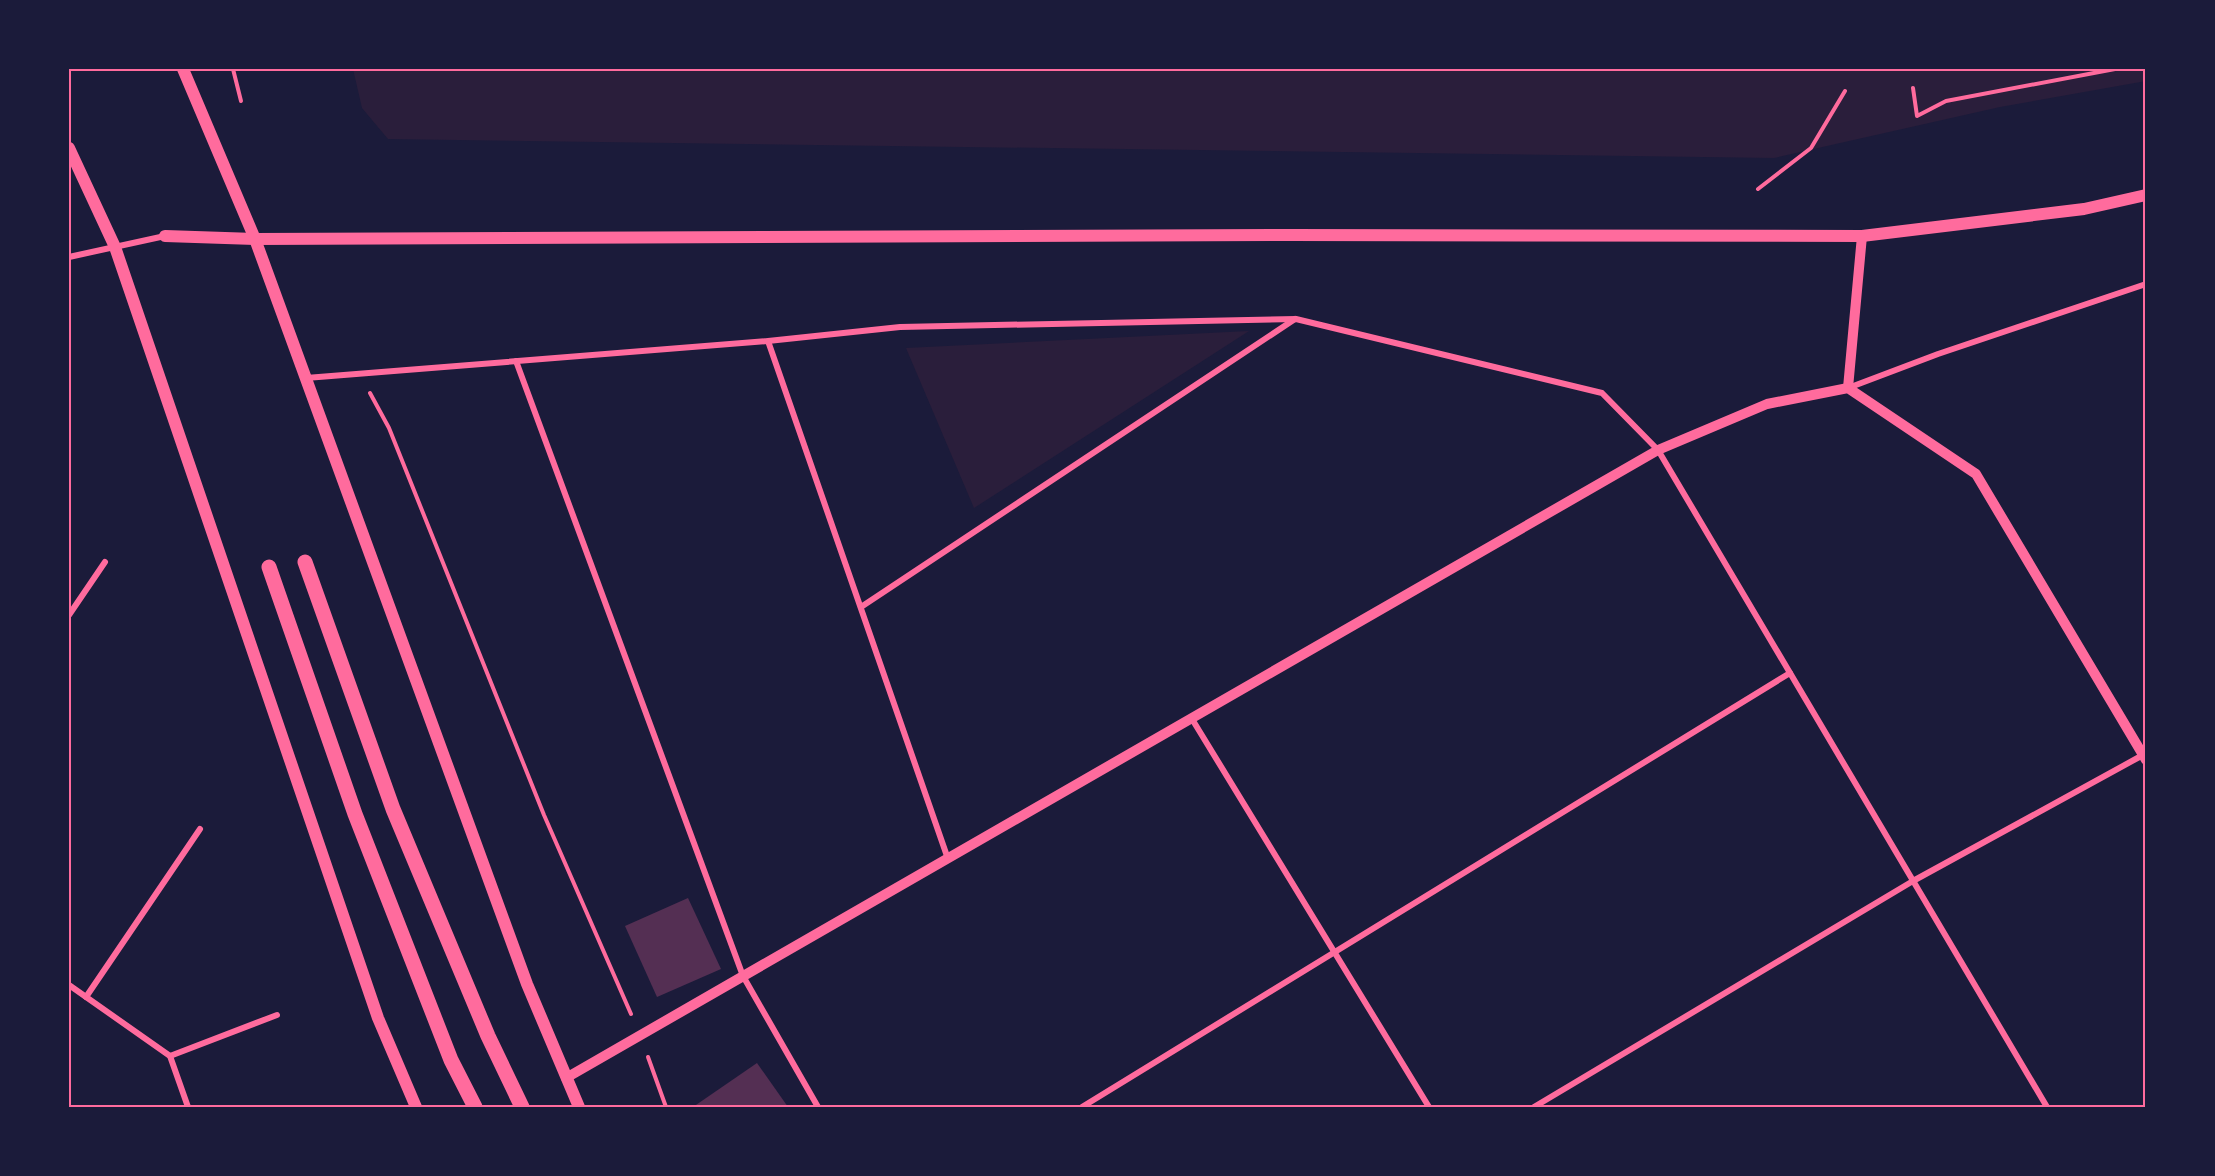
<svg xmlns="http://www.w3.org/2000/svg" width="2215" height="1176" viewBox="0 0 2215 1176" font-family="Montserrat,sans-serif">
  <style>
    .green { fill: #2a1e3b }
    .building { fill: #542f53 }
    .lines { fill: none; stroke-linecap: round; stroke-linejoin: round }
    .path { stroke: #ff6b9d; stroke-width: 4 }
    .minor { stroke: #ff6b9d; stroke-width: 6 }
    .tertiary { stroke: #ff6b9d; stroke-width: 10 }
    .secondary { stroke: #ff6b9d; stroke-width: 12 }
    .primary { stroke: #ff6b9d; stroke-width: 15 }
    .neatline { fill: none; stroke: #ff6b9d; stroke-width: 2 }
  </style>
  <rect width="100%" height="100%" fill="#1b1b3a"/>
  <g class="green">
    <path d="M353 69H2146V81L2000 107 1774 158 388 139 362 108Z"/>
    <path d="M1249 331 974 508 906 348Z"/>
  </g>
  <g class="building">
    <path d="M688 898 721 969 657 997 625 926Z"/>
    <path d="M757 1063 788 1107H693Z"/>
  </g>
  <g class="lines">
    <g class="path">
      <path d="M233 69 241 101"/>
      <path d="M1913 88 1917 116 1946 101 2115 69"/>
      <path d="M1758 189 1811 148 1845 91"/>
      <path d="M370 393 389 428 544 815 631 1014"/>
      <path d="M648 1057 666 1107"/>
    </g>
    <g class="minor">
      <path d="M69 257 165 236"/>
      <path d="M768 341 948 859"/>
      <path d="M516 361 743 976 818 1107"/>
      <path d="M306 378 768 341 900 327 1296 319 1602 393 1658 450 2047 1107"/>
      <path d="M1848 388 1938 354 2146 284"/>
      <path d="M861 607 1295 319"/>
      <path d="M69 615 105 562"/>
      <path d="M1192 719 1429 1107"/>
      <path d="M69 985 170 1056 188 1107"/>
      <path d="M86 997 200 829"/>
      <path d="M170 1056 277 1015"/>
      <path d="M1082 1107 1790 673"/>
      <path d="M1534 1107 1913 881 2143 755"/>
    </g>
    <g class="tertiary">
      <path d="M1848 388 1862 236"/>
      <path d="M566 1078 1658 450 1767 404 1848 388 1976 474 2146 760"/>
    </g>
    <g class="secondary">
      <path d="M183 69 255 239 527 984 579 1107"/>
      <path d="M69 148 115 247 378 1018 416 1107"/>
      <path d="M165 236 255 239 1291 235 1862 236 2084 209 2146 195"/>
    </g>
    <g class="primary">
      <path d="M305 562 393 809 488 1036 522 1107"/>
      <path d="M269 567 355 814 451 1060 475 1107"/>
    </g>
  </g>
  <rect width="2215" height="1176" fill="none" stroke="#1b1b3a" stroke-width="141"/>
  <rect x="70" y="70" width="2074" height="1036" class="neatline"/>
</svg>
